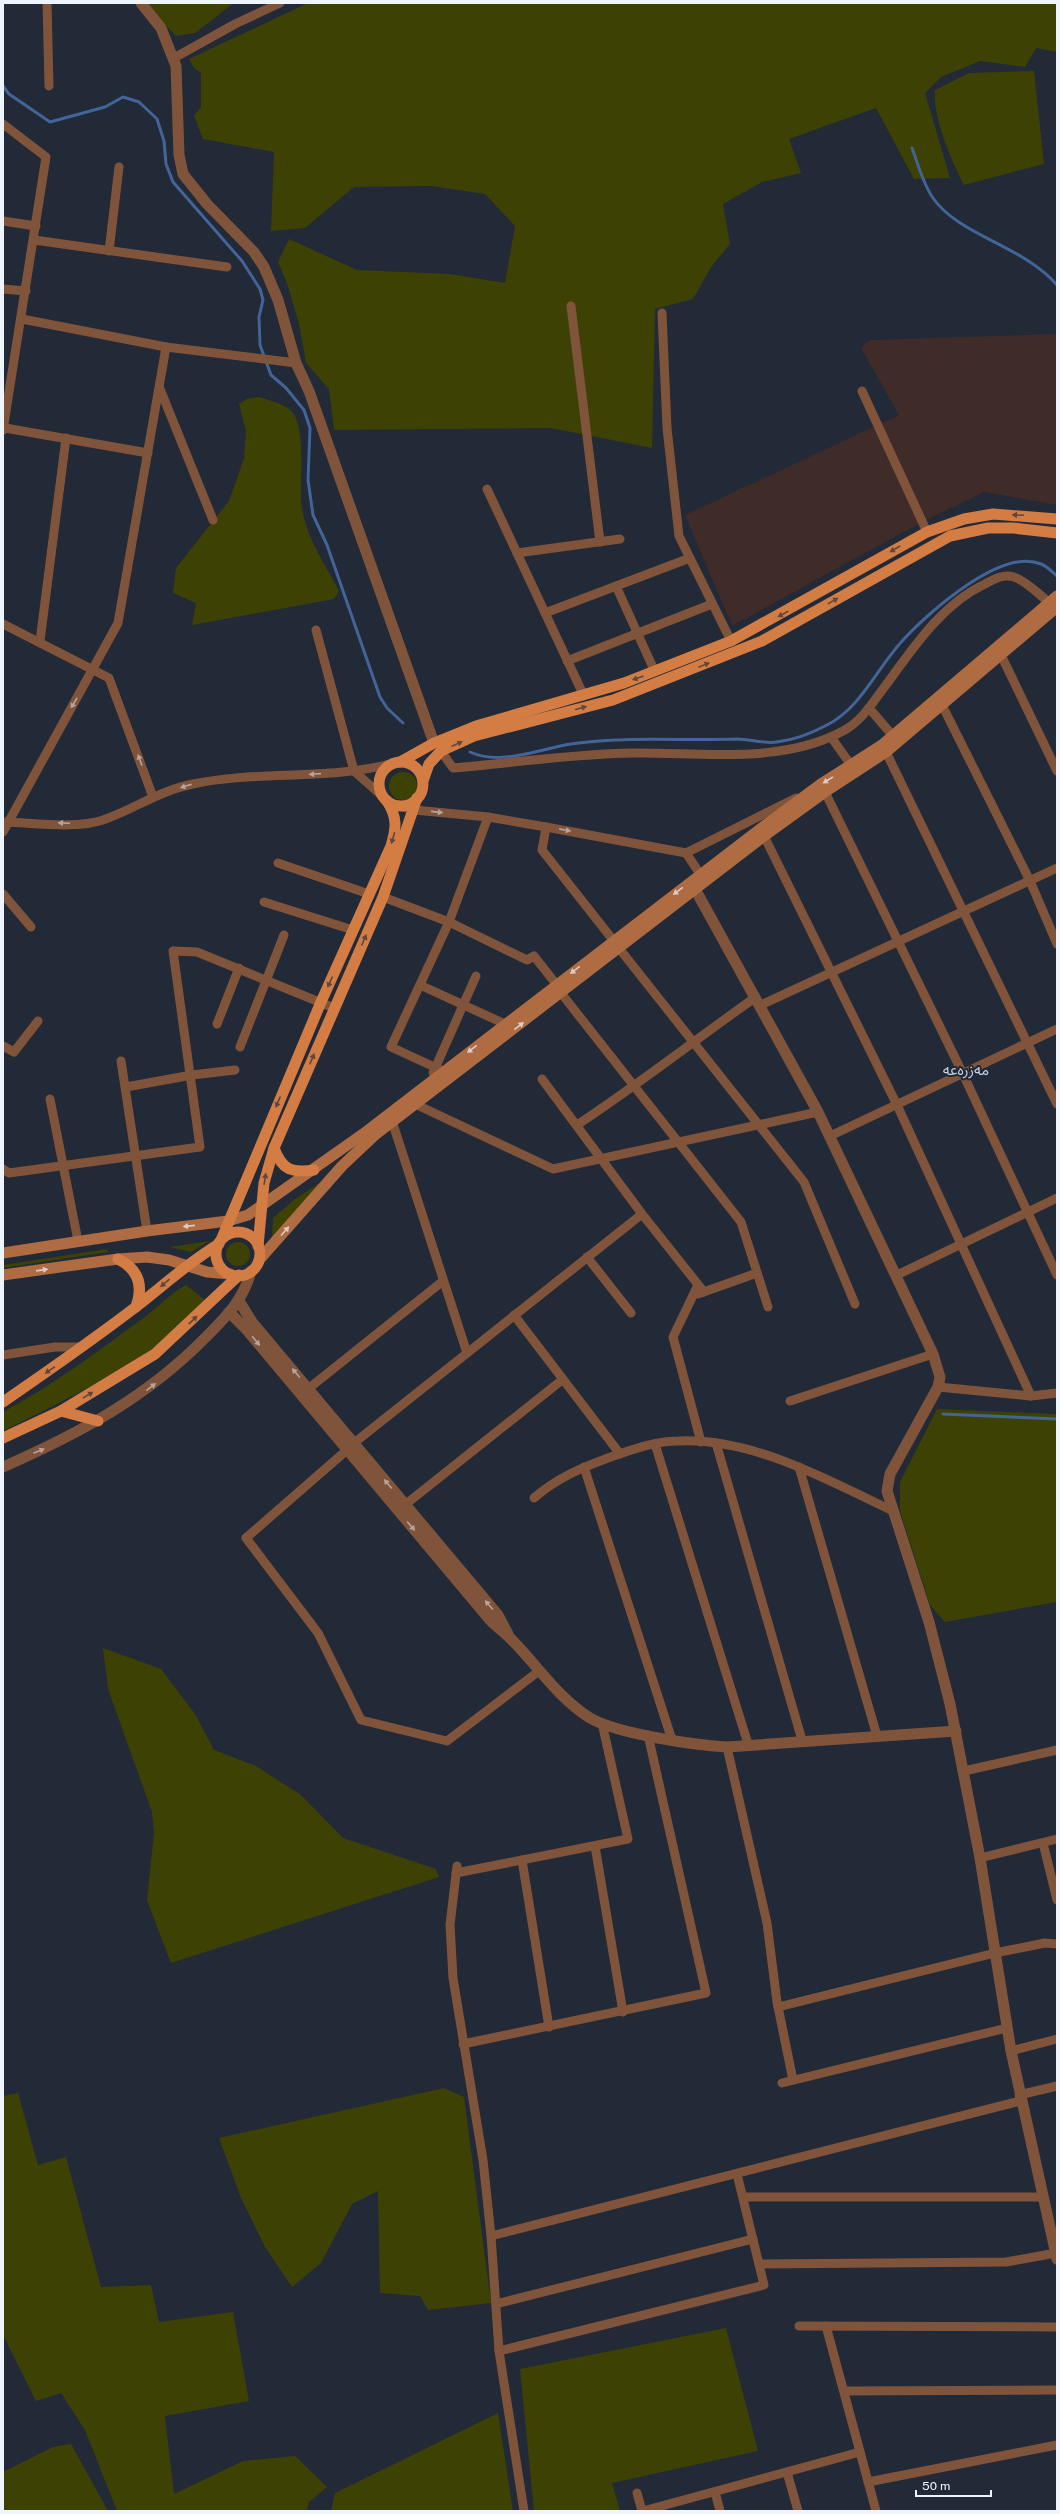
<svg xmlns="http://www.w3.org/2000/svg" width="1060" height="2514" viewBox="0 0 1060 2514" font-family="'Public Sans','Noto Sans Arabic',sans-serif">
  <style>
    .commercial { fill: #3f2b28 }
    .green { fill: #3d4204 }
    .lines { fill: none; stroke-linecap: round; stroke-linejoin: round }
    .stream { stroke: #426498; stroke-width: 3 }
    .minor { stroke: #7f543b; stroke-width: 9 }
    .tertiary { stroke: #7f543b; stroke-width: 11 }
    .secondary { stroke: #af6b41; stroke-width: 11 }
    .primary { stroke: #d37c44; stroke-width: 11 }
    .oneway { fill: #60463c }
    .oneway2 { fill: #b7a49c }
    .oneway3 { fill: #dcccc5 }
    .labels { text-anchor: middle; stroke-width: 4; stroke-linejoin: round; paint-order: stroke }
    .neighbourhood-label { font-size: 15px; fill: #c9d4e6; stroke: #222937 }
  </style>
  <rect width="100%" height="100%" fill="#222937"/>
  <path class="commercial" d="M1057 334V505L984 492 911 528 732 626 685 515 899 415 861 348 870 340Z"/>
  <g class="green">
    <path d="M145 3H234L195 33 176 36Z"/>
    <path d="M308 3H1057V52L1036 48 1025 67 980 61 941 77 925 93 950 178 914 179 876 108 789 139 801 173 762 182 723 204 730 244 711 267 693 299 655 309 652 448 551 428 334 430 329 389 306 363 299 324 287 283 278 262 289 239 357 270 450 274 505 283 515 226 485 194 431 186 354 187 305 228 271 231 274 152 203 139 194 116 201 107V73L194 68 189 59Z"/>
    <path d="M1034 71 1044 164 964 185C951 160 933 119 935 90L969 73Z"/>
    <path d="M259 397C269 400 279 403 288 408 309 421 298 485 302 508 306 537 326 566 339 591L334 599 192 625 196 603 173 593 176 568 229 501 244 458 246 431 239 404 247 399Z"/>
    <circle cx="403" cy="786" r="14"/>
    <path d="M321 1182 272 1243 273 1218 295 1199Z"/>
    <path d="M210 1241 191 1252 170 1247Z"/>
    <circle cx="238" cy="1254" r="12"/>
    <path d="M107 1249 108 1252 3 1268V1265Z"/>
    <path d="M186 1285 209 1303C150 1360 75 1395 3 1431V1412C53 1385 97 1352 142 1319 158 1308 169 1294 186 1285Z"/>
    <path d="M937 1409 1057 1414V1602L945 1622 930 1605 900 1511V1482Z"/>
    <path d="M103 1648 161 1669 195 1714 214 1750 256 1766 301 1795 343 1838 436 1869 439 1877 171 1963 147 1900 154 1833 152 1812 108 1689Z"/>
    <path d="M444 2088 464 2097 491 2303 428 2310 420 2296 380 2293 378 2191 352 2204 321 2263 292 2287 265 2247 241 2198 219 2138Z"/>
    <path d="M18 2093 38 2165 66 2157 101 2287 151 2285 159 2322 233 2312 249 2401 165 2416 174 2494 243 2461 295 2456 327 2487 309 2502 307 2511H117L85 2430 61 2393 36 2401 3 2335V2096Z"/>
    <path d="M726 2328 758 2451 612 2483 620 2511H534L520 2369Z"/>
    <path d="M498 2413 513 2511H331L335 2493Z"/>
    <path d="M71 2444 108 2511H3V2472L53 2447Z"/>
  </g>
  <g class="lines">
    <g class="stream">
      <path d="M3 86 9 94 50 122 105 107 123 97 139 102 157 119 164 141 166 164 173 182 242 261 260 289 263 300 259 317 260 345 271 375 286 388 304 410 310 428 308 480 313 515 327 545 380 697 387 708 403 723"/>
      <path d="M912 148C918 164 923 184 933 198 958 235 1024 246 1057 285"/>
      <path d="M470 752C501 766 539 749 571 744 625 736 682 741 737 739 750 739 764 744 777 742 793 740 812 733 827 725 862 707 878 666 904 639 929 612 1002 547 1041 564 1047 566 1052 572 1057 576"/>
      <path d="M943 1414 1057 1419"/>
    </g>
    <g class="minor">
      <path d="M47 3 49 86"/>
      <path d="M174 58 235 24 280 3"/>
      <path d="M3 124 46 157 3 430"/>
      <path d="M3 221 36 226"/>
      <path d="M34 240 227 267"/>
      <path d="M109 251 119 167"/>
      <path d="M3 289 26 291"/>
      <path d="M571 306 600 542"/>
      <path d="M662 313 667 428 679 536 731 641"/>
      <path d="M22 319 166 347 296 363"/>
      <path d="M160 389 213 520"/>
      <path d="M862 391 927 532"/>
      <path d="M5 428 148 453"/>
      <path d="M487 489 584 696"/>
      <path d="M517 553 620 539"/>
      <path d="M616 586 655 672"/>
      <path d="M545 613 690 558"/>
      <path d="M3 624 109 678 153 797"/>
      <path d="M316 630 354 771 382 796"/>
      <path d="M40 641 66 438"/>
      <path d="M1001 655 1057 771"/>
      <path d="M567 661 712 604"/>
      <path d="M942 705 1030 881 1057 944"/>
      <path d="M869 708 893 736"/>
      <path d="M831 737 851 765"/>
      <path d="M441 751 453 768C512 763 572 754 632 753 700 752 780 765 843 731 862 721 873 702 886 685 913 648 942 604 985 584 994 579 1003 574 1014 577 1027 581 1039 595 1050 603"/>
      <path d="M886 752 1057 1104"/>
      <path d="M825 792 963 1074 1057 1275"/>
      <path d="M398 806 414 810 488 817 546 827 686 853 796 798"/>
      <path d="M6 822C35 823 76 829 103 820 133 810 160 790 193 784 259 770 328 781 394 763"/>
      <path d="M546 827 542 850 613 940"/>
      <path d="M3 832 118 623 166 347"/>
      <path d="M764 836 897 1105 1031 1396"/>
      <path d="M686 853 700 874"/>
      <path d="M278 863 369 894"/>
      <path d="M3 894 31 927"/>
      <path d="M383 897 449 922 527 960 534 956 556 984"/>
      <path d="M264 902 353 930"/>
      <path d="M618 947 804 1182 855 1304"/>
      <path d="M420 985 505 1024"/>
      <path d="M561 993 741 1222 768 1307"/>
      <path d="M761 1005 1057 868"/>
      <path d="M217 1024 239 968"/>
      <path d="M3 1046 14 1052 38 1021"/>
      <path d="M240 1047 284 935"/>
      <path d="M121 1061 147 1231"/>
      <path d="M443 1071 391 1047 449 922 488 817"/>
      <path d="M433 1073 476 976"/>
      <path d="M542 1079 642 1214 704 1292"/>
      <path d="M126 1087 192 1075 235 1070"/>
      <path d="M50 1099 78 1241"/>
      <path d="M415 1104 553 1169 818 1112"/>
      <path d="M392 1121 467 1353"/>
      <path d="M577 1125C638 1085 696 1039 756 997"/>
      <path d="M830 1136 1057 1029"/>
      <path d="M3 1169 9 1173 200 1147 173 951 197 952 334 1008"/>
      <path d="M587 1257 631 1313"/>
      <path d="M897 1275 1057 1198"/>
      <path d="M698 1285 673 1337 701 1442"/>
      <path d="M698 1294 757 1273"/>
      <path d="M514 1315 620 1454"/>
      <path d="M3 1355 55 1347H80"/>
      <path d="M938 1387 1031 1396 1057 1393"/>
      <path d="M303 1393 443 1281"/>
      <path d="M790 1401 933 1354"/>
      <path d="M354 1443 642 1214"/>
      <path d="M716 1443 802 1740"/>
      <path d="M655 1444 748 1744"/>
      <path d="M347 1450 246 1538 318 1633 361 1720 447 1741 539 1671"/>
      <path d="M584 1467 672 1740"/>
      <path d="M799 1467 877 1736"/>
      <path d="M534 1498C557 1478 581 1468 608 1458 631 1450 654 1441 679 1441 754 1438 827 1480 893 1511"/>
      <path d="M401 1508 562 1380"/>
      <path d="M727 1747 767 1923 777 2002 793 2080"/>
      <path d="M964 1771 1057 1750"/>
      <path d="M1043 1843 1057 1900"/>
      <path d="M595 1846 623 2012"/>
      <path d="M980 1858 1057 1839"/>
      <path d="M522 1860 549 2027"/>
      <path d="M457 1866 450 1925 453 1978 483 2160 491 2236 499 2351 524 2511"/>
      <path d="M456 1873 628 1839 602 1723"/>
      <path d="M778 2007 995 1953 1045 1943 1057 1944"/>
      <path d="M463 2044 706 1993 648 1735"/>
      <path d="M1011 2051 1057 2039"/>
      <path d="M782 2083 1007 2028"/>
      <path d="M1019 2095 1057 2086"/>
      <path d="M743 2197H1043"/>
      <path d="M491 2236 1020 2101"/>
      <path d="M759 2264 1006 2262 1056 2253"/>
      <path d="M496 2304 753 2239"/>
      <path d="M799 2326 1057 2327"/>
      <path d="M826 2326 876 2511"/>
      <path d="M499 2351 764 2285 737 2174"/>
      <path d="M844 2391 1057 2390"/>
      <path d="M787 2472 798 2511"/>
      <path d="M868 2482 1057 2445"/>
      <path d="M715 2492 720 2511"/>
      <path d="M637 2493 642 2511"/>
      <path d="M643 2511 860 2452"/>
    </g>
    <g class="tertiary">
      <path d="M141 3 161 28 176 66 179 155 183 174 207 204 254 252 264 267 278 300 296 363 309 391 434 743"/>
      <path d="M695 889 818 1112 933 1354 940 1377 938 1387 890 1474 887 1491 929 1622 950 1704 980 1858 1011 2051 1057 2259"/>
      <path d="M239 1301 252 1322 498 1615 508 1634"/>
      <path d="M229 1312 246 1329 490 1620C497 1627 504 1632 511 1639 537 1665 558 1698 590 1718 618 1734 694 1745 727 1747L956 1731"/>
      <path d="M3 1467C80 1433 146 1398 206 1337 226 1317 244 1299 251 1271"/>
    </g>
    <g class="secondary">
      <path d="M3 1253 147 1231 228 1221 248 1215 363 1134 760 829 821 784 882 745 1057 596"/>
      <path d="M259 1260 342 1166 375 1135 764 836 825 792 886 752 1057 607"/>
      <path d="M3 1275 118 1259 147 1257 169 1260 207 1272 230 1274"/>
    </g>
    <g class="primary">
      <path d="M400 762 434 743 476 726 624 683 731 641 927 532 964 519 993 514 1057 519"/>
      <circle cx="401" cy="784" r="22"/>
      <path d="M423 781 429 764 441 751 474 736 613 700 762 641 950 536 988 528H1013L1057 533"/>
      <path d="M274 1148C282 1170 291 1173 314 1170"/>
      <circle cx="238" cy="1254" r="22"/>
      <path d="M222 1238 321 1002 391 846C396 829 398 818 387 801"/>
      <path d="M258 1246 264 1183 274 1148 383 897 417 798"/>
      <path d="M118 1259C138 1269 144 1285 136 1307"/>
      <path d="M3 1402C48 1371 93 1340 137 1306 164 1285 189 1262 219 1244"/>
      <path d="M61 1411 98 1421"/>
      <path d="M3 1438 61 1411 155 1354 239 1275"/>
    </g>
  </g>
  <defs><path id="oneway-solid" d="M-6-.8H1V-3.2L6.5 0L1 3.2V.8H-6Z"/></defs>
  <g class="oneway">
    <use href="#oneway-solid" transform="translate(1018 515) rotate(-177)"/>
    <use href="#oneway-solid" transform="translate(895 549) rotate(150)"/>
    <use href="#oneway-solid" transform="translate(833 601) rotate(-29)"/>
    <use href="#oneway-solid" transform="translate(783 614) rotate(151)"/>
    <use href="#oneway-solid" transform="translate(704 665) rotate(-22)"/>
    <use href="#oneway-solid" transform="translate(638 678) rotate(161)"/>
    <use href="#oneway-solid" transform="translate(581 708) rotate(-15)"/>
    <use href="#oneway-solid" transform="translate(457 744) rotate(-24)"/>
    <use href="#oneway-solid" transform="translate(393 838) rotate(106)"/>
    <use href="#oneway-solid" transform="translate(364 940) rotate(-66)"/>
    <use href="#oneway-solid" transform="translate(330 982) rotate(114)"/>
    <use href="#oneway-solid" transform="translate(312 1059) rotate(-67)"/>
    <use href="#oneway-solid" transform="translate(278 1102) rotate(113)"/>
    <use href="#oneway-solid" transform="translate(265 1179) rotate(-81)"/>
    <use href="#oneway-solid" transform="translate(165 1283) rotate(140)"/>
    <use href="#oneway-solid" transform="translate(193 1320) rotate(-44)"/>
    <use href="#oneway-solid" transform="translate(50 1370) rotate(145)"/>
    <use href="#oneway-solid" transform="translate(88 1395) rotate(-31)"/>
  </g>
  <g class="oneway2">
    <use href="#oneway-solid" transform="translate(74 703) rotate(121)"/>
    <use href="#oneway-solid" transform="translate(140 760) rotate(-110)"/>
    <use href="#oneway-solid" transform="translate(315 774) rotate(176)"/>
    <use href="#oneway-solid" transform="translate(186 786) rotate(162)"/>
    <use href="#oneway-solid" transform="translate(437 812) rotate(6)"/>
    <use href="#oneway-solid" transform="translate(64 823) rotate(-178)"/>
    <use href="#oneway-solid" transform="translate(565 830) rotate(11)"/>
    <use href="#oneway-solid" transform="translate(256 1341) rotate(51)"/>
    <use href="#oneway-solid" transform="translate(296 1373) rotate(-130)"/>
    <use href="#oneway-solid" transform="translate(151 1387) rotate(-38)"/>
    <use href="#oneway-solid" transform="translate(39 1451) rotate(-23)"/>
    <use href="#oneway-solid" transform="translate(388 1484) rotate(-130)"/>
    <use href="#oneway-solid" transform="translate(411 1526) rotate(50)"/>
    <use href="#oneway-solid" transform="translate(489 1605) rotate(-130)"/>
  </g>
  <g class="oneway3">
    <use href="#oneway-solid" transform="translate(828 780) rotate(148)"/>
    <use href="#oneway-solid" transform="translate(678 891) rotate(143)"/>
    <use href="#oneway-solid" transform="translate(575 970) rotate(142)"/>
    <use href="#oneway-solid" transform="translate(519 1026) rotate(-38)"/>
    <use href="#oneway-solid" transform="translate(472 1049) rotate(142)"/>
    <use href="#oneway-solid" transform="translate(189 1226) rotate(174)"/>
    <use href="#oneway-solid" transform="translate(285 1231) rotate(-48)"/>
    <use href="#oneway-solid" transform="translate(42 1270) rotate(-8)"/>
  </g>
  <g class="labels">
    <g class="neighbourhood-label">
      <text x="966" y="1075">مەزرەعە</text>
    </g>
  </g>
  <rect width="1060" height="2514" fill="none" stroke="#eff5fe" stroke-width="8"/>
  <path d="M916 2490v6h75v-6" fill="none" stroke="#eff5fe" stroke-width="2"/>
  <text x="922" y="2490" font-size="12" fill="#eff5fe" stroke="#222937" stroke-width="3" paint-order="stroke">50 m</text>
</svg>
